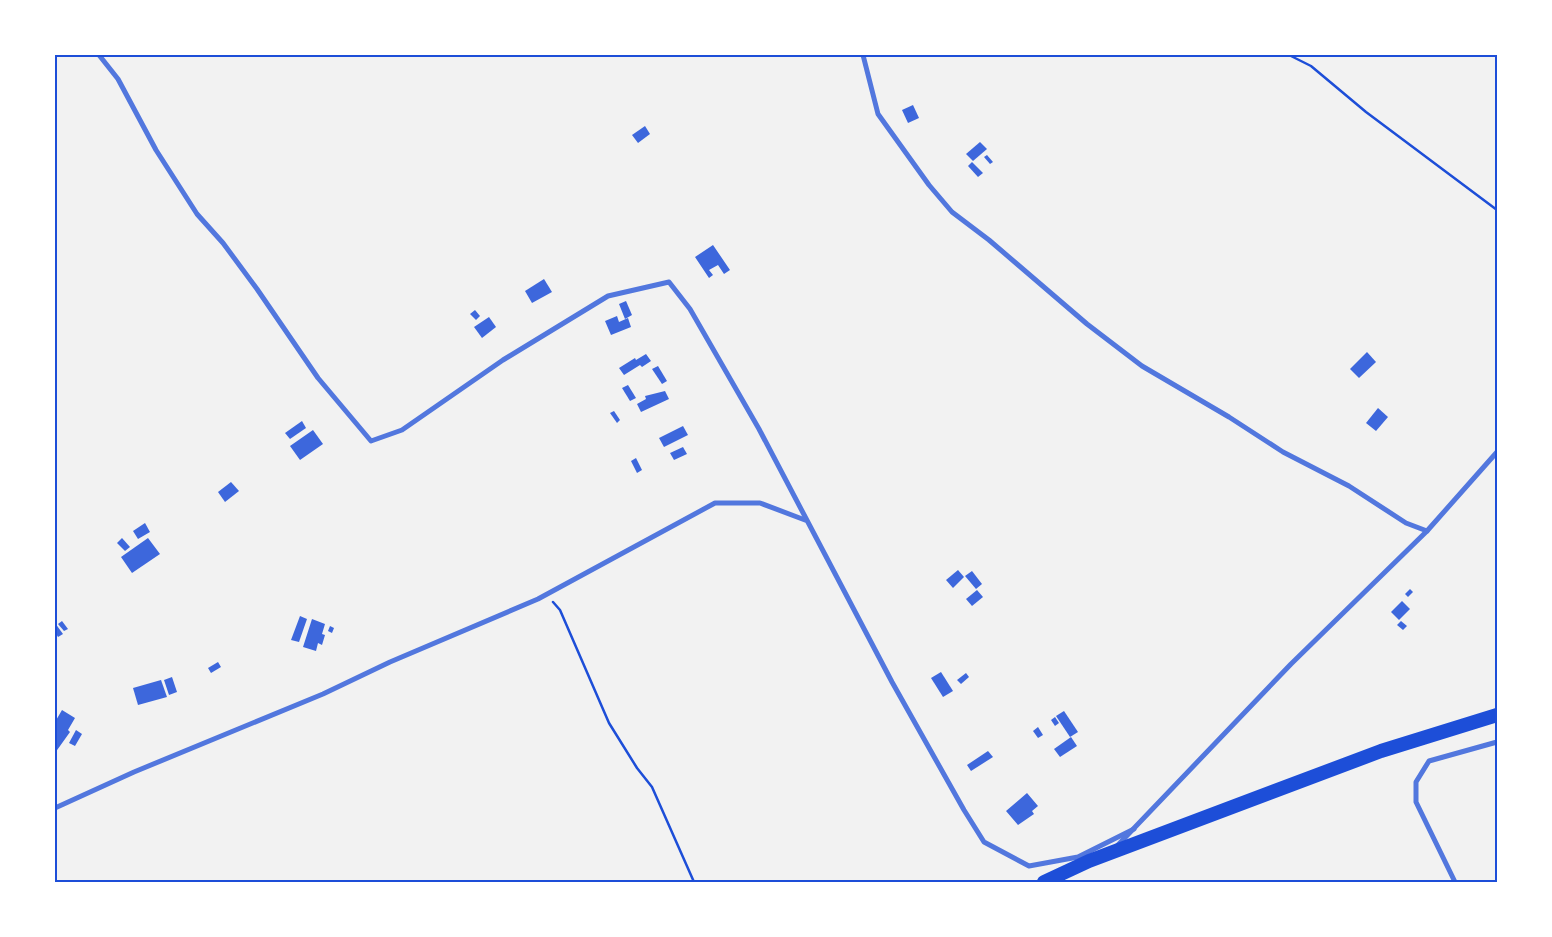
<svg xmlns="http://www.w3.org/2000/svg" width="1552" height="937" viewBox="0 0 1552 937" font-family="Cabin,sans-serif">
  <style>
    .building { fill: #3d67dc }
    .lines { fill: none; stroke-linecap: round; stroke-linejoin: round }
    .path { stroke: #1d4ed8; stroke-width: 2.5 }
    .minor { stroke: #5277de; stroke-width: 5 }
    .trunk { stroke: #1d4ed8; stroke-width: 14 }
    .neatline { fill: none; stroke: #1d4ed8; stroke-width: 2 }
  </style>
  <rect width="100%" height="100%" fill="#f2f2f2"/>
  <g class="building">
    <path d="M913 105 919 118 908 123 902 110Z"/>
    <path d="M645 126 650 134 638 143 632 135Z"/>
    <path d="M980 142 987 149 973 161 966 154Z"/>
    <path d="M987 155 993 162 990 164 984 157Z"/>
    <path d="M972 162 983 173 978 177 968 166Z"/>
    <path d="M713 245 730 270 724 274 718 265 709 270 713 275 709 278 695 257Z"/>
    <path d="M544 279 552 292 532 303 525 291Z"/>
    <path d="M626 301 632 315 625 319 619 304Z"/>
    <path d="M475 310 480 316 476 320 470 314Z"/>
    <path d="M617 316 619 322 628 318 631 327 611 335 605 321Z"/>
    <path d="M489 317 496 327 482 338 474 327Z"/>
    <path d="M1367 352 1376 362 1359 378 1350 369Z"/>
    <path d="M646 354 651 361 642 367 640 365 624 375 619 368 635 358 636 360Z"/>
    <path d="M658 366 667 381 662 384 652 369Z"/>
    <path d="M628 385 636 398 630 401 622 388Z"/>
    <path d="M665 391 669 399 641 412 637 404 646 399 645 396Z"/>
    <path d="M1378 408 1388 417 1376 431 1366 423Z"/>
    <path d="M614 411 620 420 617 423 610 413Z"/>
    <path d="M302 421 306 428 290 439 285 433Z"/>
    <path d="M683 426 688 435 664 447 659 438Z"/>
    <path d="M313 430 323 444 300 460 290 446Z"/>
    <path d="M683 447 687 454 674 460 670 453Z"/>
    <path d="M636 458 642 470 637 473 631 461Z"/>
    <path d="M231 482 239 491 225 502 218 492Z"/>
    <path d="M145 523 150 532 138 539 133 531Z"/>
    <path d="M122 538 130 547 125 551 117 543Z"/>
    <path d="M148 538 160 554 132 573 121 557Z"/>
    <path d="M958 570 964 577 953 588 946 580Z"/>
    <path d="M972 571 982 584 976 589 965 576Z"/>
    <path d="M1410 589 1413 592 1408 597 1405 594Z"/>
    <path d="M977 590 983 597 972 606 966 599Z"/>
    <path d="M1402 601 1410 609 1399 620 1391 612Z"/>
    <path d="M300 616 307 619 299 642 291 640Z"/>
    <path d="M312 619 325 624 322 634 325 635 322 645 318 643 316 651 303 647Z"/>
    <path d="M62 621 68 629 64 631 58 624Z"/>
    <path d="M1401 621 1407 626 1403 630 1397 625Z"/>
    <path d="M55 623 63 634 58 637 55 632Z"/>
    <path d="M330 626 334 628 332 633 328 631Z"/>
    <path d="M218 662 221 667 211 673 208 668Z"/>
    <path d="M941 672 953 691 943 697 931 678Z"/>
    <path d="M966 673 969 677 961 684 957 680Z"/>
    <path d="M172 677 177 692 169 695 164 680Z"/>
    <path d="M161 680 167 697 138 705 133 688Z"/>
    <path d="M62 710 75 718 68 730 70 732 55 753V722Z"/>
    <path d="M1064 711 1078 732 1070 737 1056 716Z"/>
    <path d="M1055 717 1059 723 1055 726 1051 720Z"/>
    <path d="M1038 727 1043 735 1038 738 1033 731Z"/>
    <path d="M76 730 82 734 75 746 69 743Z"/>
    <path d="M1071 737 1077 746 1060 757 1054 749Z"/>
    <path d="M988 751 993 757 971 771 967 765Z"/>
    <path d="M1027 793 1038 806 1032 811 1034 814 1018 825 1006 811Z"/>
  </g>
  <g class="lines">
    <g class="path">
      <path d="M1289 55 1311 66 1366 112 1497 210"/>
      <path d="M553 602 560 610 609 723 637 768 652 787 694 882"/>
    </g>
    <g class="minor">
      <path d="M99 55 118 79 156 150 197 214 223 243 257 289 318 378 371 441 402 430 503 360 608 296 669 282 690 309 759 429 892 682 964 810 984 842 1029 866 1078 857 1134 829"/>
      <path d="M863 55 878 114 929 185 952 212 989 240 1087 324 1142 366 1229 417 1283 452 1349 486 1406 523 1427 531"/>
      <path d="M55 808 134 772 323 694 390 662 538 599 715 503H760L805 520"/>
      <path d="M1117 846 1291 664 1427 531 1497 452"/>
      <path d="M1455 882 1416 802V782L1429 761 1497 742"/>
    </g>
    <path class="trunk" d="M1044 882 1089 861 1381 751 1497 715"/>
  </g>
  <rect width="1552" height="937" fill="none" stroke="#ffffff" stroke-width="112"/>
  <rect x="56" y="56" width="1440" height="825" class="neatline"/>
</svg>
